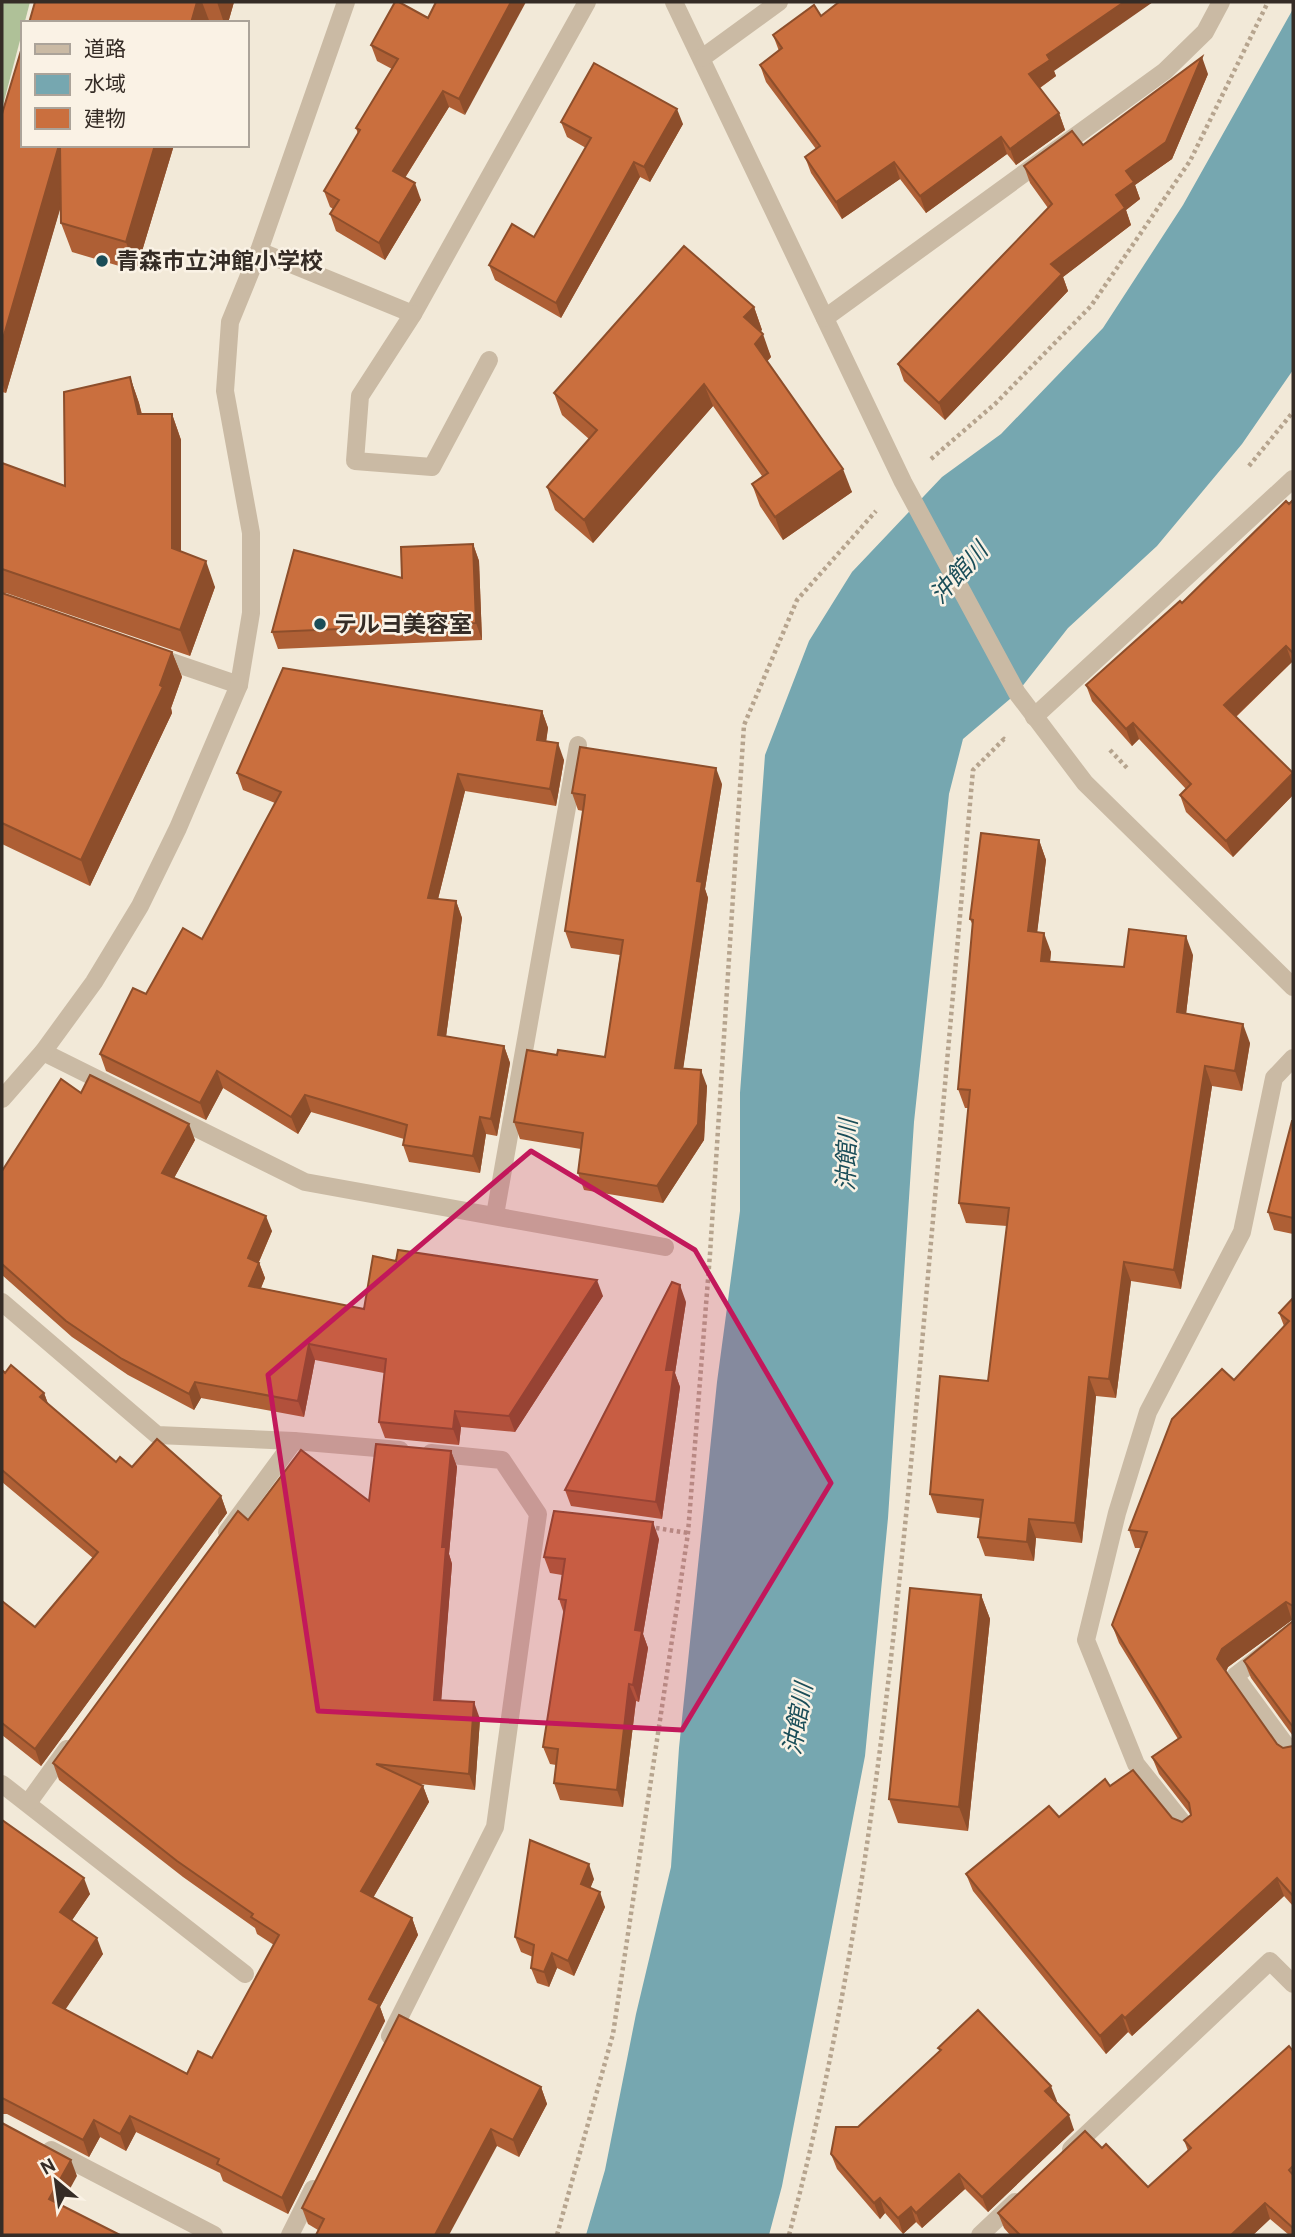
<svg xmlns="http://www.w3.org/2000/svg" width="1295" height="2237" viewBox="0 0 1295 2237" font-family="Cabin,'Noto Sans JP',sans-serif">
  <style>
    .green { fill: #afc198 }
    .water { fill: #76a7b0 }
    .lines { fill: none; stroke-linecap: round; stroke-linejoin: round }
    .path { stroke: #b6a48e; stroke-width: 4.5; stroke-dasharray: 3.5 3.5; stroke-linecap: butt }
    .minor { stroke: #cabaa4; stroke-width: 18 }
    .wall { fill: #ae5f35 }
    .shaded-wall { fill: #8d4e2b }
    .building { fill: #ca6f3e; stroke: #8d4e2b; stroke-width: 2 }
    .marked { fill: #c2185b; fill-opacity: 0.2; stroke: #c2185b; stroke-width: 5; stroke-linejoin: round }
    .poi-dot { fill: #1a4d58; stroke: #faf2e5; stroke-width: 2.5 }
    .labels { text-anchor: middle; stroke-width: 5; stroke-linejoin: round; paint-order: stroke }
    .poi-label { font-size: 23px; font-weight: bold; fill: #352c26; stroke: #faf2e5; text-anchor: start }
    .water-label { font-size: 24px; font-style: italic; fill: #1a4d58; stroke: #faf2e5 }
  </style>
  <rect width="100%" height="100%" fill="#f2e9d8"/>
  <path class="green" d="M2 2H30L2 109Z"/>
  <path class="water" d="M1293 9V370L1242 444 1157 546 1068 628 1017 693 963 739 949 794 914 1122 888 1518 865 1756 782 2186 769 2235H586L605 2170 636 2014 671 1867 679 1748 717 1382 740 1211V1093L765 755 809 641 852 572 942 477 1001 434 1103 328 1183 205Z"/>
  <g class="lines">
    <g class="path">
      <path d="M931 459 996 403 1091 306 1190 161 1268 2"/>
      <path d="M1249 466 1293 412"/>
      <path d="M1110 750 1128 769"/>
      <path d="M656 1528 688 1533"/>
      <path d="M557 2235 613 2034 688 1533 710 1254 744 725 797 600 876 511"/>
      <path d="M789 2235C863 1956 893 1664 919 1377 937 1174 955 972 973 770L1004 739 1006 741"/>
    </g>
    <g class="minor">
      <path d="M674 2 903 482 1017 693 1085 783 1293 987"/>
      <path d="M702 58 779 2"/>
      <path d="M259 251 413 314 587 2"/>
      <path d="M413 314 360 396 355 461 432 467 489 360"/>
      <path d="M825 318 1165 71 1205 32 1221 2"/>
      <path d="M154 656 239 685"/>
      <path d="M1034 717 1293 479"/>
      <path d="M43 1052 305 1182 665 1247"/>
      <path d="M2 1099 43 1052 94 982 140 906 178 828 239 685 251 613V533L225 391 230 322 259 251 346 2"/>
      <path d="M495 1215 578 745"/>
      <path d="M2 1302 157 1435 294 1441 400 1450"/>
      <path d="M227 1532 294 1441"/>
      <path d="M1293 1631 1235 1676 1293 1755"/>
      <path d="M2 1784 245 1974"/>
      <path d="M28 1803 67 1749"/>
      <path d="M1187 1828 1136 1764 1086 1640 1117 1513 1148 1412 1242 1232 1274 1078 1293 1058"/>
      <path d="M390 2036 495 1827 538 1514 502 1460 431 1453"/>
      <path d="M1071 2149 1270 1961 1293 1984"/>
      <path d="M51 2150 214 2235"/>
      <path d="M290 2235 313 2189"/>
      <path d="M980 2235 1015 2202"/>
    </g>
  </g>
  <g class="wall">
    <path d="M35 2H234L228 23H29Z"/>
    <path d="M436 2 465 115 449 107 405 178 421 200 385 260 336 231 330 214 333 209 330 207 324 191 358 134 356 128 392 69 377 61 371 45 428 18Z"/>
    <path d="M821 16 1054 71 1056 76 1040 88 1059 113 1065 130 1016 165 1007 154 926 213 900 179 842 219 811 173 805 157 816 149 766 82 760 65 779 51 773 35Z"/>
    <path d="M1208 74 1172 159 1135 185 1140 199 1126 210 1131 225 1063 277 1068 291 945 420 904 381 898 364 1048 208 1030 183 1024 166 1083 145Z"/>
    <path d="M2 114 174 145 136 271 72 252 61 223V205L6 393 2 392Z"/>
    <path d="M561 122 683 124 650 182 640 177 561 318 495 280 489 265 534 237 586 148 567 137Z"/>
    <path d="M754 307 762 330 760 331 771 357 767 361 852 492 783 540 760 506 752 484 762 476 713 406 593 543 555 510 547 487 589 439 562 415 554 393Z"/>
    <path d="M130 377 139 403 142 414H172L181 440V552L215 587 190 656 6 593 3 594 172 652 182 677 171 708 172 713 90 886 2 844V463L65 486Z"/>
    <path d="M1293 500V663L1292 662 1236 717 1293 775V795L1233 857 1186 812 1180 795 1186 789 1139 739 1132 746 1092 701 1086 685 1182 603Z"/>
    <path d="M473 544 479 561 482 640 278 649 272 632 402 578Z"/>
    <path d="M542 711 548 728 546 741 564 760 556 806 465 791 438 899 456 901 462 918 446 1036 504 1046 510 1063 497 1136 486 1134 480 1173 409 1162 403 1145 404 1139 311 1112 298 1134 223 1088 206 1120 106 1071 100 1054 146 994 202 939 275 803 243 790 237 773Z"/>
    <path d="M722 784 705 889 708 898 683 1068 707 1086 704 1140 663 1203 584 1190 578 1173 581 1149 520 1139 514 1122 557 1055 605 1057 620 955 571 948 565 931 583 811 578 810 572 793Z"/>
    <path d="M1039 840 1046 860 1037 932 1051 952 1050 962 1124 967 1193 955 1186 1014 1250 1043 1242 1091 1212 1086 1181 1289 1131 1281 1116 1398 1096 1396 1082 1543 1036 1538 1034 1561 985 1556 978 1537 980 1518 937 1513 930 1494 988 1381 1007 1226 966 1223 959 1203 968 1108H965L958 1089 973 926 970 919Z"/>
    <path d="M81 1093 195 1140 174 1178 272 1231 259 1262 265 1278 261 1288 364 1309 603 1296 515 1432 461 1427 459 1445 385 1438 379 1422 384 1373 315 1360 304 1417 201 1398 194 1410 128 1375 72 1337 2 1275V1171Z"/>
    <path d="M1293 1121V1234L1274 1230 1268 1212Z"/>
    <path d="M1293 1298V1620H1292L1228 1667 1226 1671 1277 1744 1283 1748 1293 1746V1906L1284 1896 1132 2036 1128 2032 1106 2054 973 1891 966 1874 1110 1786 1172 1818 1182 1822 1191 1815 1159 1774 1152 1757 1178 1739 1119 1643 1112 1625 1141 1548H1135L1129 1530 1234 1380 1284 1326 1279 1313Z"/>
    <path d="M686 1302 675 1373 680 1387 662 1519 571 1506 565 1490Z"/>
    <path d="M2 1370 44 1393 48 1404 116 1462 221 1496 227 1513 41 1766 2 1735V1601L35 1627 93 1558 2 1482Z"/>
    <path d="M451 1451 457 1467 449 1554 452 1564 441 1700 480 1719 475 1790 420 1784 423 1786 429 1802 373 1898 412 1918 418 1935 380 2007 385 2021 288 2214 223 2181 220 2173 136 2132 126 2151 100 2137 89 2157 7 2114H2V1820L90 1894 72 1920 103 1954 65 2009 187 2074 212 2058 274 1945 257 1934 255 1928 183 1877 59 1780 53 1763 248 1520 369 1501Z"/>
    <path d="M659 1539 643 1634 648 1648 639 1702 636 1701 623 1807 560 1800 554 1783 556 1765 550 1764 543 1747 564 1614 559 1599 562 1575 550 1573 544 1557Z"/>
    <path d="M981 1595 990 1619 968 1831 898 1823 889 1799Z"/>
    <path d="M1293 1621V1736L1251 1678 1244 1661Z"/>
    <path d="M594 1879 590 1888 605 1907 574 1976 557 1968 549 1987 537 1983 531 1968 533 1957 521 1952 515 1937Z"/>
    <path d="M938 2048 1057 2101 1056 2102 1074 2130 988 2212 965 2189 922 2228 916 2222 903 2234 885 2213 880 2219 837 2169 831 2154 940 2051Z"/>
    <path d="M1293 2051V2235H1289L1270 2219 1253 2235H1010L1004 2228 998 2213 1102 2148 1148 2187 1188 2151 1184 2140Z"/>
    <path d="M541 2087 547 2104 519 2157 497 2146 318 2230 308 2224 302 2208Z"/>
  </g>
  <g class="shaded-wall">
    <path d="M197 2H202L210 23H191Z"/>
    <path d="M217 2H234L228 23H224Z"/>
    <path d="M511 2H526L465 115 459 99Z"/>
    <path d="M1124 2H1153L1054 71 1056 76 1035 91 1029 74 1047 55Z"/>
    <path d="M1202 57 1208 74 1172 159 1135 185 1140 199 1126 210 1131 225 1063 277 1068 291 945 420 939 403 1126 171Z"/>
    <path d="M443 91 449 107 399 187 393 171Z"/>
    <path d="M677 109 683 124 650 182 644 167Z"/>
    <path d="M1059 113 1065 130 1016 165 1010 149Z"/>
    <path d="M1001 137 1007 154 926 213 920 196Z"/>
    <path d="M59 145 71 172 6 393 2 382V342Z"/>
    <path d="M155 145H174L136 271 126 242Z"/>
    <path d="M634 162 640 177 561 318 556 303Z"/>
    <path d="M894 162 900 179 842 219 836 202Z"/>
    <path d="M415 183 421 200 385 260 379 243Z"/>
    <path d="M754 307 762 330 752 340 744 317Z"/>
    <path d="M763 334 771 357 763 366 755 344Z"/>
    <path d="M130 377 139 403 147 440 138 414Z"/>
    <path d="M704 384 713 406 593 543 584 520Z"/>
    <path d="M172 414 181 440V574L172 548Z"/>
    <path d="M843 469 852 492 783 540 775 517Z"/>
    <path d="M473 544 479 561 482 640 476 623Z"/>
    <path d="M206 561 215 587 190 656 180 630Z"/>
    <path d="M1286 646 1292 662 1230 722 1224 705Z"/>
    <path d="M172 652 182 677 171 708 172 713 90 886 81 860 160 685Z"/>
    <path d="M542 711 548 728 544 757 537 740Z"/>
    <path d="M1133 723 1139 739 1132 746 1126 729Z"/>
    <path d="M558 743 564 760 556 806 550 789Z"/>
    <path d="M716 768 722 784 705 889 708 898 681 1084 675 1068 697 881Z"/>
    <path d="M1293 773V795L1233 857 1226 841Z"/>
    <path d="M458 774 465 791 434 915 428 898Z"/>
    <path d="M1039 840 1046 860 1035 950 1028 931Z"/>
    <path d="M456 901 462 918 444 1052 438 1035Z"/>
    <path d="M1044 933 1051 952 1048 980 1041 961Z"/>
    <path d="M1186 936 1193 955 1184 1031 1177 1012Z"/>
    <path d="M1243 1024 1250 1043 1242 1091 1235 1071Z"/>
    <path d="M504 1046 510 1063 497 1136 491 1119Z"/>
    <path d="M1205 1066 1212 1086 1181 1289 1174 1270Z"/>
    <path d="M701 1070 707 1086 704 1140 663 1203 657 1186Z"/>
    <path d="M217 1071 223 1088 206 1120 200 1103Z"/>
    <path d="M305 1095 311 1112 298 1134 291 1117Z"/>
    <path d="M480 1117 486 1134 480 1173 473 1156Z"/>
    <path d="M189 1124 195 1140 168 1189 162 1173Z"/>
    <path d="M266 1216 272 1231 254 1273 248 1258Z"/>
    <path d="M1124 1262 1131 1281 1116 1398 1109 1379Z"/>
    <path d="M259 1263 265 1278 255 1302 249 1286Z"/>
    <path d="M597 1280 603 1296 515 1432 509 1416Z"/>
    <path d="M680 1285 686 1302 675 1373 680 1387 662 1519 656 1502 666 1370Z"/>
    <path d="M309 1344 315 1360 304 1417 298 1401Z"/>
    <path d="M1089 1377 1096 1396 1082 1543 1075 1523Z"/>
    <path d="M195 1382 201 1398 194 1410 189 1394Z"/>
    <path d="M44 1393 50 1409 40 1397Z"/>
    <path d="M455 1411 461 1427 459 1445 453 1429Z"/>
    <path d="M451 1451 457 1467 449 1554 452 1564 440 1717 434 1700 442 1547Z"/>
    <path d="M221 1496 227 1513 41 1766 35 1749Z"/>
    <path d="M1029 1519 1036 1538 1034 1561 1027 1542Z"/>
    <path d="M653 1522 659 1539 643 1634 648 1648 639 1702 633 1685 635 1630Z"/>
    <path d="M981 1595 990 1619 968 1831 959 1807Z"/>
    <path d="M1286 1602 1292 1620 1228 1667 1224 1677 1217 1659 1222 1649Z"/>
    <path d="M629 1684 636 1701 623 1807 617 1790Z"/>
    <path d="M474 1702 480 1719 475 1790 469 1774Z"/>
    <path d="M423 1786 429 1802 367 1908 361 1891Z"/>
    <path d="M589 1864 594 1879 586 1899 581 1884Z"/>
    <path d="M84 1878 90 1894 66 1929 60 1912Z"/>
    <path d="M1277 1878 1284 1896 1132 2036 1125 2018Z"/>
    <path d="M600 1892 605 1907 574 1976 568 1961Z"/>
    <path d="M412 1918 418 1935 380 2007 385 2021 288 2214 282 2198 369 1999Z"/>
    <path d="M97 1938 103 1954 59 2019 53 2003Z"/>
    <path d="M552 1953 557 1968 549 1987 544 1972Z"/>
    <path d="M1122 2015 1128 2032 1106 2054 1100 2036Z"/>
    <path d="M1051 2086 1057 2101 1051 2107 1045 2091Z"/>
    <path d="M541 2087 547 2104 519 2157 513 2140Z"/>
    <path d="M1069 2115 1074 2130 988 2212 982 2197Z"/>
    <path d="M130 2116 136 2132 126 2151 120 2134Z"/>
    <path d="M94 2120 100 2137 89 2157 83 2140Z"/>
    <path d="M491 2129 497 2146 449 2235H435Z"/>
    <path d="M71 2160 77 2176 55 2216 49 2199Z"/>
    <path d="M959 2174 965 2189 922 2228 916 2213Z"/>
    <path d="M880 2198 885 2213 880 2219 874 2203Z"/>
    <path d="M1265 2203 1270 2219 1253 2235H1231Z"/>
    <path d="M911 2207 916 2222 903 2234 898 2218Z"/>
  </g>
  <g class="building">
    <path d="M35 2H197L191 23H29Z"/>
    <path d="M395 2H399L428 18 436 2H511L459 99 443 91 393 171 415 183 379 243 330 214 339 200 324 191 360 130 356 128 398 59 371 45Z"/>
    <path d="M839 2H1124L1047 55 1050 60 1029 74 1059 113 1010 149 1001 137 920 196 894 162 836 202 805 157 820 146 760 65 782 48 773 35 814 5 821 16Z"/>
    <path d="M23 44V145H59L2 342V114Z"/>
    <path d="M1202 57 1166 142 1126 171 1134 182 1116 195 1125 208 1051 264 1062 274 939 403 898 364 1052 204 1024 166 1072 131 1083 145Z"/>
    <path d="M594 63 677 109 644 167 634 162 556 303 489 265 512 224 534 237 591 138 561 122Z"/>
    <path d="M60 145H155L126 242 61 223Z"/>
    <path d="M684 246 754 307 744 317 763 334 755 344 843 469 775 517 752 484 768 473 704 384 584 520 547 487 597 430 554 393Z"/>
    <path d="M130 377 138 414H172V548L206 561 180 630 2 569V463L65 486 64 392Z"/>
    <path d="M1293 500V653L1286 646 1224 705 1293 773 1226 841 1180 795 1191 784 1133 723 1126 729 1086 685 1180 601 1182 603 1286 501 1289 504Z"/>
    <path d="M473 544 476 623 272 632 294 550 402 578 401 547Z"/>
    <path d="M2 593 172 652 160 685 163 687 81 860 2 823Z"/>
    <path d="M283 668 542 711 537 740 558 743 550 789 458 774 428 898 456 901 438 1035 504 1046 491 1119 480 1117 473 1156 403 1145 407 1125 305 1095 291 1117 217 1071 200 1103 100 1054 133 988 146 994 183 928 202 939 281 792 237 773Z"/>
    <path d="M580 747 716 768 697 881 702 882 675 1068 701 1070 698 1124 657 1186 578 1173 583 1133 514 1122 527 1050 557 1055 558 1050 605 1057 623 940 565 931 584 804 585 795 572 793Z"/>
    <path d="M981 833 1039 840 1028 931 1044 933 1041 961 1124 967 1129 929 1186 936 1177 1012 1243 1024 1235 1071 1205 1066 1174 1270 1124 1262 1109 1379 1089 1377 1075 1523 1029 1519 1027 1542 978 1537 983 1500 930 1494 940 1376 988 1381 1009 1208 959 1203 970 1090 958 1089 973 920 970 919Z"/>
    <path d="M90 1075 189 1124 162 1173 266 1216 248 1258 259 1263 249 1286 364 1309 373 1256 396 1261 398 1250 597 1280 509 1416 455 1411 453 1429 379 1422 386 1359 309 1344 298 1401 195 1382 189 1394 122 1359 66 1321 2 1264V1171L61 1079 81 1093Z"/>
    <path d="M1292 1121H1293V1218L1268 1212Z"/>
    <path d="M672 1282 680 1285 666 1370H674L656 1502 565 1490Z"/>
    <path d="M1293 1298V1606L1286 1602 1222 1649 1217 1659 1277 1744 1283 1748 1293 1746V1896L1277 1878 1125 2018 1122 2015 1100 2036 966 1874 1049 1806 1059 1817 1105 1779 1110 1786 1133 1770 1172 1818 1182 1822 1191 1815 1189 1803 1152 1757 1181 1737 1112 1625 1147 1532 1129 1530 1172 1419 1222 1369 1234 1380 1289 1321 1279 1313Z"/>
    <path d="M11 1365 44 1393 40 1397 116 1462 120 1457 132 1467 157 1439 221 1496 35 1749 2 1723V1601L35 1627 98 1552 2 1470V1370L5 1373Z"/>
    <path d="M376 1444 451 1451 442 1547H446L434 1700 474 1702 469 1774 376 1764 423 1786 361 1891 412 1918 369 1999 379 2004 282 2198 217 2164 219 2159 130 2116 120 2134 94 2120 83 2140 2 2098V1820L84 1878 60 1912 97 1938 53 2003 187 2074 198 2051 212 2058 279 1935 251 1917 253 1914 177 1861 53 1763 238 1511 248 1520 301 1450 369 1501Z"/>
    <path d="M554 1511 653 1522 635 1630 642 1631 633 1685 629 1684 617 1790 554 1783 558 1749 543 1747 566 1600 559 1599 565 1559 544 1557Z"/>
    <path d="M910 1588 981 1595 959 1807 889 1799Z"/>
    <path d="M1293 1621V1727L1244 1661Z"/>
    <path d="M530 1840 589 1864 581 1884 600 1892 568 1961 552 1953 544 1972 531 1968 534 1945 515 1937Z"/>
    <path d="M978 2010 1051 2086 1045 2091 1069 2115 982 2197 959 2174 916 2213 911 2207 898 2218 880 2198 874 2203 831 2154 836 2127H858L941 2050 938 2048Z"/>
    <path d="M399 2015 541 2087 513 2140 491 2129 435 2235H316L324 2219 302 2208Z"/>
    <path d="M1289 2046 1293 2051V2166L1289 2170 1293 2175V2228L1265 2203 1231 2235H1018L1019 2234 998 2213 1085 2131 1102 2148 1106 2144 1148 2187 1191 2148 1184 2140Z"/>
    <path d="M2 2123 71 2160 49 2199 120 2235H2Z"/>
  </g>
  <path class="marked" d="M531 1151 695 1250 831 1483 682 1730 318 1711 268 1375Z"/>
  <g class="poi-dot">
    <circle cx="102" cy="261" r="7"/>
    <circle cx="320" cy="624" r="7"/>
  </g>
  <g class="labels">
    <g class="poi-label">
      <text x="116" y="269">青森市立沖館小学校</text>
      <text x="334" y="632">テルヨ美容室</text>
    </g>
    <g class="water-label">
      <text transform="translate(959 573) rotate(-48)" y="8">沖館川</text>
      <text transform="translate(847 1155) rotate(-88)" y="8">沖館川</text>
      <text transform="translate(798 1719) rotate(-80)" y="8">沖館川</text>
    </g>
  </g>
  <rect width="1295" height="2237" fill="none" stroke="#352c26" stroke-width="7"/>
  <rect x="21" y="21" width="228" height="126" fill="#faf2e5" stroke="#aba399" stroke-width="2"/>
  <rect x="35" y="44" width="35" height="10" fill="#cabaa4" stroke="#aba399" stroke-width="2"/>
  <text x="84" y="56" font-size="21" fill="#352c26">道路</text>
  <rect x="35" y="74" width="35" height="21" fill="#76a7b0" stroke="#aba399" stroke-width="2"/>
  <text x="84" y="91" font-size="21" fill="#352c26">水域</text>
  <rect x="35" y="108" width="35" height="21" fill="#ca6f3e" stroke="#aba399" stroke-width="2"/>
  <text x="84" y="126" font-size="21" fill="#352c26">建物</text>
  <g transform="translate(56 2181) rotate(331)" stroke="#faf2e5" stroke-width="5" paint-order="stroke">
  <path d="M0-5L12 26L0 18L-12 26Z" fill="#352c26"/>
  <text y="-10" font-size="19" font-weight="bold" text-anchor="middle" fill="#352c26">N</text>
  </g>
</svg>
